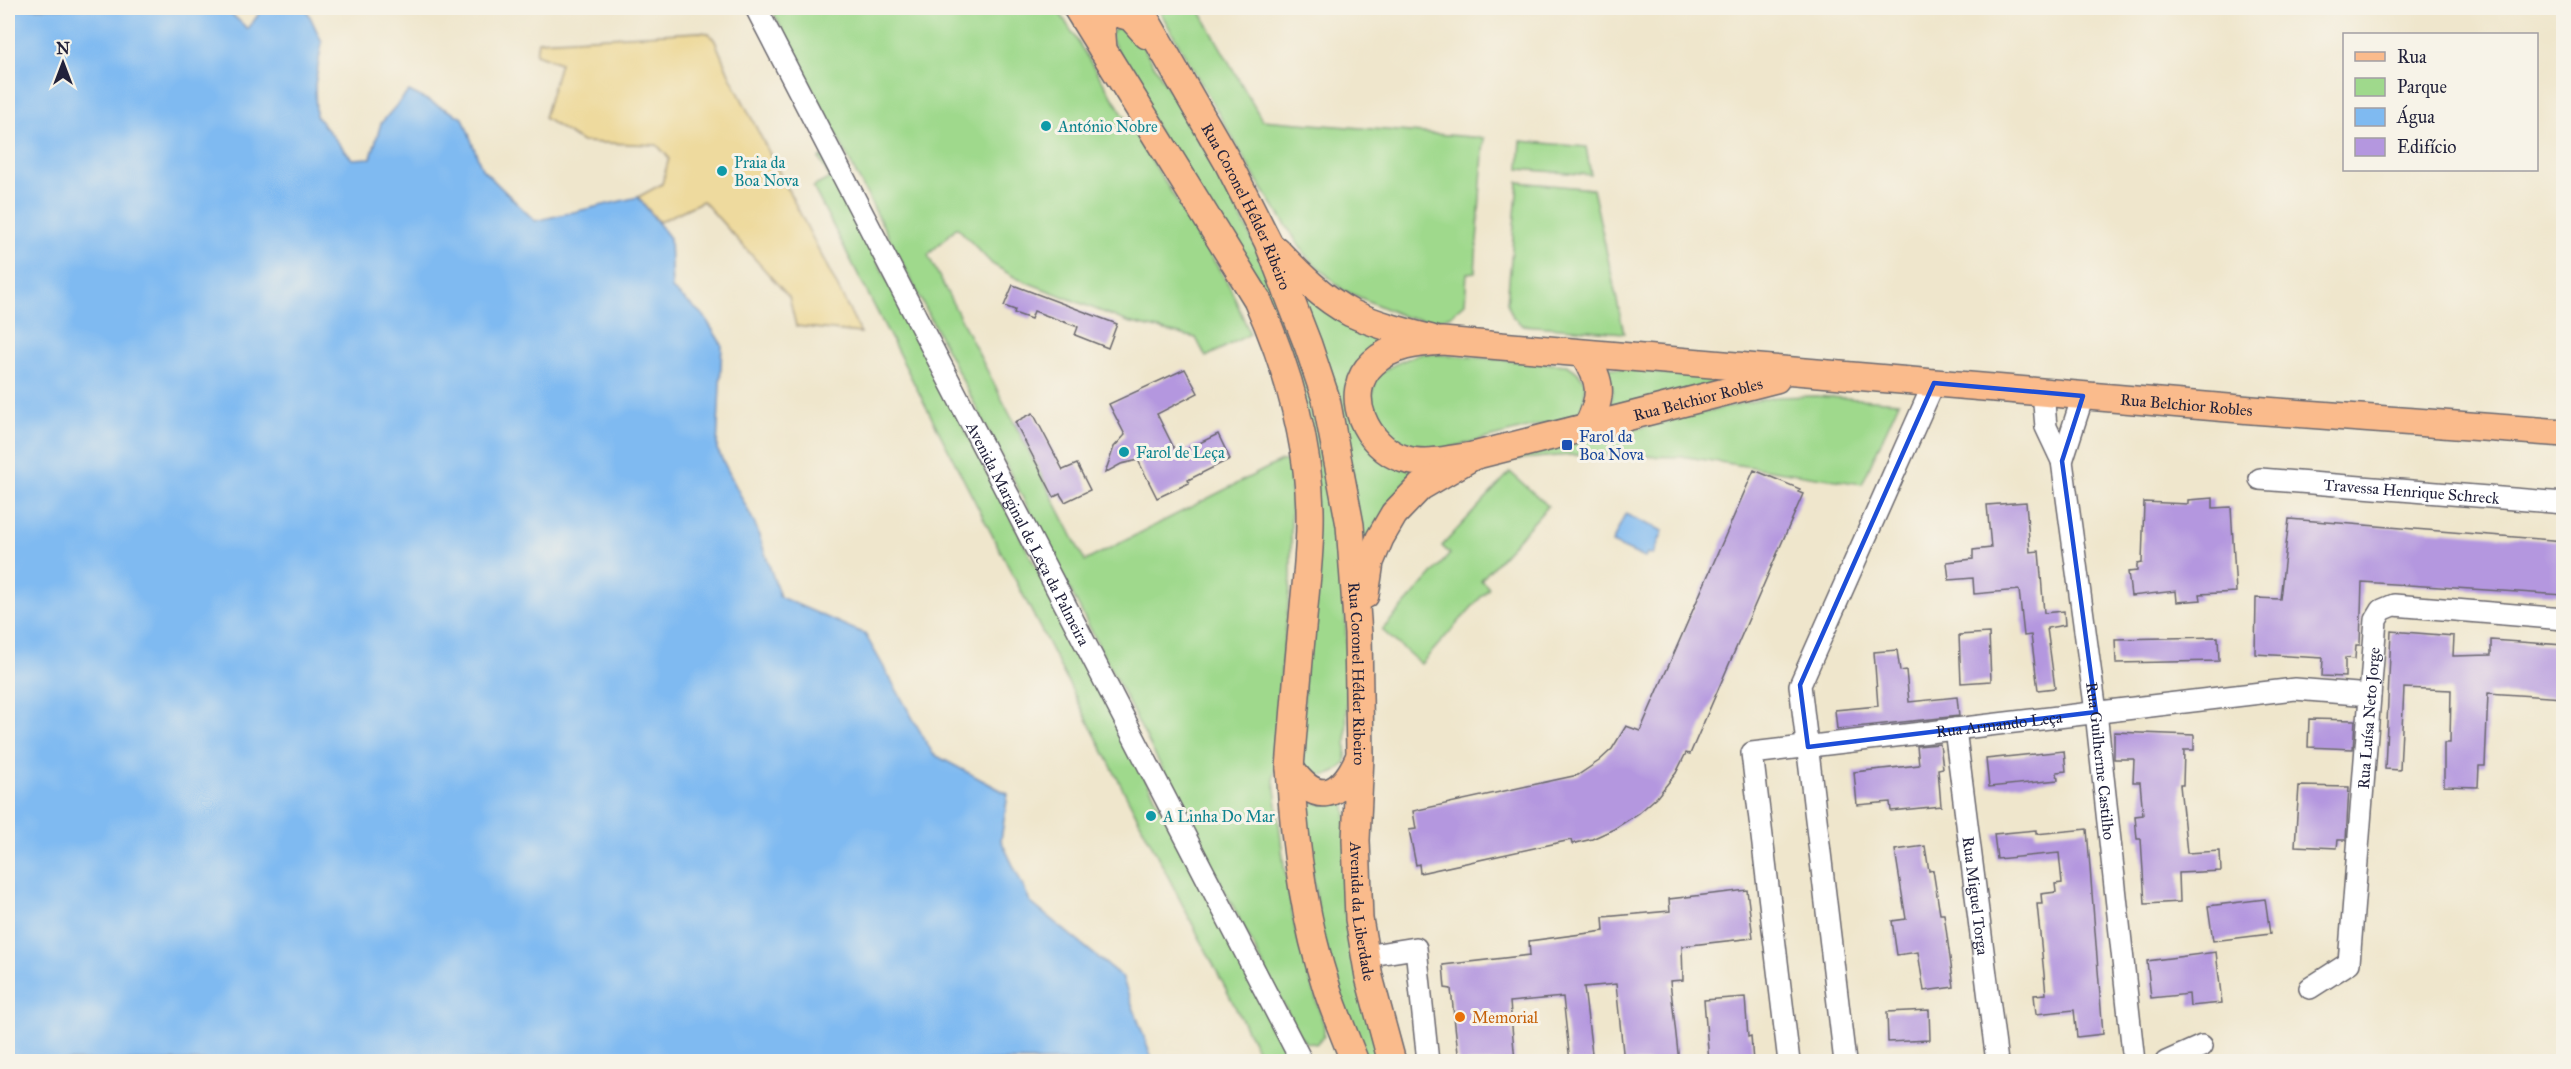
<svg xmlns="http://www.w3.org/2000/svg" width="2571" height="1069" viewBox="0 0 2571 1069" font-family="'IM FELL Great Primer',serif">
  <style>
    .green { fill: #9fd98c; stroke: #607e64; stroke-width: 1.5 }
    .sand { fill: #eeda9e; stroke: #887e6c; stroke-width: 1.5 }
    .water { fill: #7fbaf1; stroke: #506e96; stroke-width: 1.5 }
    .building { fill: #b497df }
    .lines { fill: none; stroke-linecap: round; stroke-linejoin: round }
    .minor-casing { stroke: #6a676e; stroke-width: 24 }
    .major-casing { stroke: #6a676e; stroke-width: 30 }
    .minor { stroke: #fff; stroke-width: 21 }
    .major { stroke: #fabb8c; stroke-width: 27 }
    .marked { fill: none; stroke: #1d4ed8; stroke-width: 4.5; stroke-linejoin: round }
    .culture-dot { fill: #0f9aa8; stroke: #f7f3e8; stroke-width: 2 }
    .transit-dot { fill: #1a4fb4; stroke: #f7f3e8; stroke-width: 2 }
    .food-dot { fill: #e8710a; stroke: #f7f3e8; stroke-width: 2 }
    .labels { text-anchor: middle; stroke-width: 6; stroke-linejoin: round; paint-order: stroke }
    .culture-label { font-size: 16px; fill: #0d838f; stroke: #f7f3e8; text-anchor: start }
    .street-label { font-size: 16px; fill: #22223b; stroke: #f7f3e8 }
    .transit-label { font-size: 16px; fill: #164399; stroke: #f7f3e8; text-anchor: start }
    .food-label { font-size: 16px; fill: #c56008; stroke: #f7f3e8; text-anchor: start }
  </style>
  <rect width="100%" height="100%" fill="#f7f3e8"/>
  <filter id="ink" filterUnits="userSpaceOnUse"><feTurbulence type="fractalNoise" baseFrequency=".0167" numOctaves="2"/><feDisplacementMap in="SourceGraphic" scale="12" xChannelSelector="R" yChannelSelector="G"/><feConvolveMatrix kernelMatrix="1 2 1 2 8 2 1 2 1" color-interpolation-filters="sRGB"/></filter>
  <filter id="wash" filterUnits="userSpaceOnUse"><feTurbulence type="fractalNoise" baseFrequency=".008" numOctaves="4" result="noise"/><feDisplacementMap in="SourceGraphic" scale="24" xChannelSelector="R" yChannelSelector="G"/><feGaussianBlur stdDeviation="1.35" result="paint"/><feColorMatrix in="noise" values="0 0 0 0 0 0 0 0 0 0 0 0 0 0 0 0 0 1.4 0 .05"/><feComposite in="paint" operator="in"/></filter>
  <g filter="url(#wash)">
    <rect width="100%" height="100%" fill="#efe6cc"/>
    <g class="green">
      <path d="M771 8H1057L1229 285 1250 334 1206 357 1196 338 1128 322 1016 278 992 264 957 227 928 255 1085 561 1281 461 1291 460V578L1280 682 1274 780 1284 866 1296 933 1324 1025V1036L1316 1044 1305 1042 1298 1033Z"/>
      <path d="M1158 8H1198L1262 120 1484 138 1475 272 1467 273 1465 303 1450 316 1434 321 1405 317 1343 290 1306 256 1256 179Z"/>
      <path d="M1117 27 1134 32C1212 159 1291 289 1324 437 1348 543 1348 654 1346 762 1333 779 1312 781 1302 760L1311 432 1112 40V32Z"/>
      <path d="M1521 141 1586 147 1591 175 1519 169Z"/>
      <path d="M823 156 1292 1061H1263L813 187 830 178 819 158Z"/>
      <path d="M1518 182 1593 189 1624 333 1522 325 1513 317 1507 303Z"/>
      <path d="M1296 283 1395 338 1351 417 1425 471 1364 553Z"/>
      <path d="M1422 353 1567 365C1590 378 1588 389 1580 411L1571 417 1429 453 1401 450 1372 416C1369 370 1383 369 1422 353Z"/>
      <path d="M1605 367 1731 380 1610 408 1613 391Z"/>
      <path d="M1816 396 1899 402 1862 484 1687 457 1572 455 1507 460 1744 403 1776 397Z"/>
      <path d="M1510 472 1548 506 1481 580 1489 588 1421 664 1382 630 1450 554 1442 546Z"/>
      <path d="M1301 800 1324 804 1344 801 1382 1061H1365L1341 1000 1321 928Z"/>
    </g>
    <path class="sand" d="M699 32 709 33 715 41 729 74 861 333 796 326 789 297 703 201 659 222 638 197 662 184 669 158 657 145 582 142 544 118 560 63 536 54 538 41Z"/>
    <g class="water">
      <path d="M8 8H225L248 29 263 8H306L322 42 315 85 316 116 352 159 371 158 381 123 409 91 463 118 482 169 535 221 638 197 670 238 672 289 704 316 722 345 717 449 755 524 780 597 865 634 933 754 1008 794 1001 840 1031 903 1122 977 1153 1061H8Z"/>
      <path d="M1625 514 1663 531 1653 555 1647 553 1645 558 1612 543Z"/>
    </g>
    <g id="blocks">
      <g class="building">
        <path d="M1013 285 1117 324 1108 348 1075 335 1078 327 1034 311 1031 319 1014 313 1015 310 1004 306Z"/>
        <path d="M1185 369 1198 393 1157 414 1177 454 1218 434 1230 459 1188 480 1189 483 1157 498 1138 460 1121 464 1105 473 1114 447 1125 435 1109 404Z"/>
        <path d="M1033 413 1063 470 1077 464 1090 490 1065 502 1060 494 1054 497 1015 422Z"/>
        <path d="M1754 470 1800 489 1798 492 1803 494 1690 754 1686 753 1676 773 1657 797 1639 813 1614 829 1592 839 1572 844 1571 840 1420 873 1419 864 1416 865 1409 830 1416 829 1413 811 1578 775 1599 761 1612 749 1626 726 1640 731Z"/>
        <path d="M2213 498V508L2231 507 2236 592 2200 594 2201 600 2177 602 2176 591 2131 596 2128 572 2137 571V564L2142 563 2144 502 2188 504V500Z"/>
        <path d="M2026 502 2030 552 2039 551 2044 613 2064 611 2065 625 2047 628 2055 688 2038 690 2031 635 2024 636 2019 590 1974 594 1973 578 1949 580 1947 562 1973 559V550L1991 548 1987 505Z"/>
        <path d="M2289 519 2564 541V595L2362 582 2360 645H2356L2355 659 2345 658V677L2322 676 2323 658 2255 654 2256 598 2280 599Z"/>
        <path d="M2391 631 2454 636 2453 656 2491 655V640L2564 645V698L2488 693 2485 766H2479L2478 787 2444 786V743H2450L2451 690 2404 688 2400 770 2385 769Z"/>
        <path d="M1989 633 1991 681 1961 683 1959 635Z"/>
        <path d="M2218 637 2219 661 2116 663 2115 639Z"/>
        <path d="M1897 650 1900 671 1906 670 1909 702 1957 697 1959 716 1837 729 1835 710 1878 706 1874 652Z"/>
        <path d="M2309 719 2355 720 2353 749 2308 747Z"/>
        <path d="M2114 732 2194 735V750H2184L2183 785H2180L2187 853 2220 851 2221 871 2179 873 2180 902 2145 904 2141 839H2137L2135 816 2143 815 2140 782H2133L2134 759H2114Z"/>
        <path d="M1940 744 1943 768 1938 769 1941 806 1891 811 1890 802 1857 805 1854 772 1919 765 1917 746Z"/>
        <path d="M2064 751 2066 771 2057 772 2058 780 1989 787 1986 759Z"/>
        <path d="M2299 786 2349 787 2346 840H2338L2337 848 2295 846Z"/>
        <path d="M2087 829 2103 1034 2077 1037 2074 1010 2036 1014 2034 995 2046 994 2037 904H2042L2041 894 2056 892 2055 884 2062 883 2059 853 1997 859 1994 834 2036 830V834Z"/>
        <path d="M1925 846 1929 871 1933 870 1940 914H1944L1954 987 1924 991 1918 952 1897 955 1892 921 1906 919 1895 850Z"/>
        <path d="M1747 890 1753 938 1682 946 1683 980 1670 981 1679 1062H1624L1616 984 1584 987 1593 1062H1570L1563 997 1510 1002 1515 1062H1459L1451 989 1445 988 1443 965 1530 955 1529 941 1604 931 1603 917 1670 911 1669 899Z"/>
        <path d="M2265 899 2270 934 2213 941 2208 906Z"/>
        <path d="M2216 952 2222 1003 2190 1006 2189 994 2151 998 2147 961Z"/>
        <path d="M1745 997 1748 1037 1751 1036 1753 1062H1709L1704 1000Z"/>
        <path d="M1929 1010 1930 1040 1888 1042 1887 1012Z"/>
      </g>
    </g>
  </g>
  <g filter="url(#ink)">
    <use href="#blocks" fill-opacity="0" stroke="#6a676e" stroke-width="1.5"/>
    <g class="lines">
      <defs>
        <g id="minor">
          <path id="s1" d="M756 8 1302 1062"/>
          <path id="s2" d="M2043 392 2046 427 2062 461 2096 712 2134 1062"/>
          <path d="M2062 461 2083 396"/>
          <path id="s3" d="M2260 479 2564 503"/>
          <path id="s4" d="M1955 729 1997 1062"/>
          <path d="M1365 956 1416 948 1428 1062"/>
          <path id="s5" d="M2310 988 2349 963 2376 620 2382 610 2394 605 2564 619"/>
          <path id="s6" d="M1789 1062 1752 753 2295 689 2370 695"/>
          <path d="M1845 1062 1800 685 1934 383"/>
          <path d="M2166 1062 2202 1046"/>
        </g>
        <g id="major">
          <path d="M1077 8 1257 299C1286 364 1308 438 1310 510 1311 546 1306 582 1303 618 1298 668 1294 718 1290 768 1294 842 1304 919 1327 989 1335 1013 1345 1037 1355 1062"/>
          <path id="s7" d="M1139 8 1227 161 1268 242 1308 345 1326 399 1350 525 1358 634 1360 756 1356 840 1359 919 1369 977 1392 1062"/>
          <path d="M1103 50 1101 22 1113 12 1131 17 1147 35"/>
          <path d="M1276 250C1298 273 1322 298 1351 313 1377 325 1405 332 1432 339"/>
          <path d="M1584 354C1603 383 1602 396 1588 426"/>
          <path id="s8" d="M1473 456C1451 459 1425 466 1404 459 1367 448 1340 393 1373 363 1392 345 1417 343 1442 341L2252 410 2564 433"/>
          <path id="s9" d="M1365 595 1370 562 1380 538 1394 514 1420 487 1473 456 1776 379"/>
          <path d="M1290 768C1316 806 1340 798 1358 760"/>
        </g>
      </defs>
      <use href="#minor" class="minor-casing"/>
      <use href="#major" class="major-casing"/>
      <use href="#minor" class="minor"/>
      <use href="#major" class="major"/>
    </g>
  </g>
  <path class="marked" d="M1934 383 2083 396 2062 461 2096 712 1808 747 1800 685Z"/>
  <g class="culture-dot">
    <circle cx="1046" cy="126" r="6"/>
    <circle cx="722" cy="171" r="6"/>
    <circle cx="1124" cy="452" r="6"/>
    <circle cx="1151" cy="816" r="6"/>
  </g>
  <rect class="transit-dot" x="1561" y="439" width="12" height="12" rx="3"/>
  <circle class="food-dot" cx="1460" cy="1017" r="6"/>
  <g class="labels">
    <g class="culture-label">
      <text x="1058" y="132">António Nobre</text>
      <text x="734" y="168">Praia da<tspan x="734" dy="18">Boa Nova</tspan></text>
      <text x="1136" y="458">Farol de Leça</text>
      <text x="1163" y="822">A Linha Do Mar</text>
    </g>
    <g class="street-label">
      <text dy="6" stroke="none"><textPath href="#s7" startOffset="226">Rua Coronel Hélder Ribeiro</textPath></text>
      <text dy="6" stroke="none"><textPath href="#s9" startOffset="418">Rua Belchior Robles</textPath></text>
      <text dy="6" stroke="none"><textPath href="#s8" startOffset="1011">Rua Belchior Robles</textPath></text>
      <text dy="6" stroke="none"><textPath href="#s3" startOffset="152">Travessa Henrique Schreck</textPath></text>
      <text dy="6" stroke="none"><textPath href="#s1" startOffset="592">Avenida Marginal de Leça da Palmeira</textPath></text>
      <text dy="6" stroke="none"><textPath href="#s7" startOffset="712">Rua Coronel Hélder Ribeiro</textPath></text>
      <text dy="6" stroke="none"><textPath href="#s5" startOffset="292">Rua Luísa Neto Jorge</textPath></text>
      <text dy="6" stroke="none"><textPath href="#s6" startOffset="560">Rua Armando Leça</textPath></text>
      <text dy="6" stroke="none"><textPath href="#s2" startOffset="375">Rua Guilherme Castilho</textPath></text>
      <text dy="6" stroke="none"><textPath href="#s4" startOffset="168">Rua Miguel Torga</textPath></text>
      <text dy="6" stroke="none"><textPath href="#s7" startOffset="950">Avenida da Liberdade</textPath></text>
    </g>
    <g class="transit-label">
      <text x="1579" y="442">Farol da<tspan x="1579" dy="18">Boa Nova</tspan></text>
    </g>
    <g class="food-label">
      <text x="1472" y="1023">Memorial</text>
    </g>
  </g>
  <rect width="2571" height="1069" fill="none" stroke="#f7f3e8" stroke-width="30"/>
  <rect x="2343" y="33" width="195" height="138" fill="#f7f3e8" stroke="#a29fa3" stroke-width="1.5"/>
  <rect x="2355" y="52" width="30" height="9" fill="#fabb8c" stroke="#a29fa3" stroke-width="1.5"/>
  <text x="2397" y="63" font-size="18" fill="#22223b">Rua</text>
  <rect x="2355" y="78" width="30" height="18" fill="#9fd98c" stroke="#a29fa3" stroke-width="1.5"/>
  <text x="2397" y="93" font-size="18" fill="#22223b">Parque</text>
  <rect x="2355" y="108" width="30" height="18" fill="#7fbaf1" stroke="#a29fa3" stroke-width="1.5"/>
  <text x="2397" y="123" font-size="18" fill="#22223b">Água</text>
  <rect x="2355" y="138" width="30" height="18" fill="#b497df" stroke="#a29fa3" stroke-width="1.5"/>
  <text x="2397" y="153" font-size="18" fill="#22223b">Edifício</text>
  <g transform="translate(63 63)" stroke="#f7f3e8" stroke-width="4.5" paint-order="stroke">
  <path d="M0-4.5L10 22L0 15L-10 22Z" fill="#22223b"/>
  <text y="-9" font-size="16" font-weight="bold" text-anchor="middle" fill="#22223b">N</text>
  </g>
</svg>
